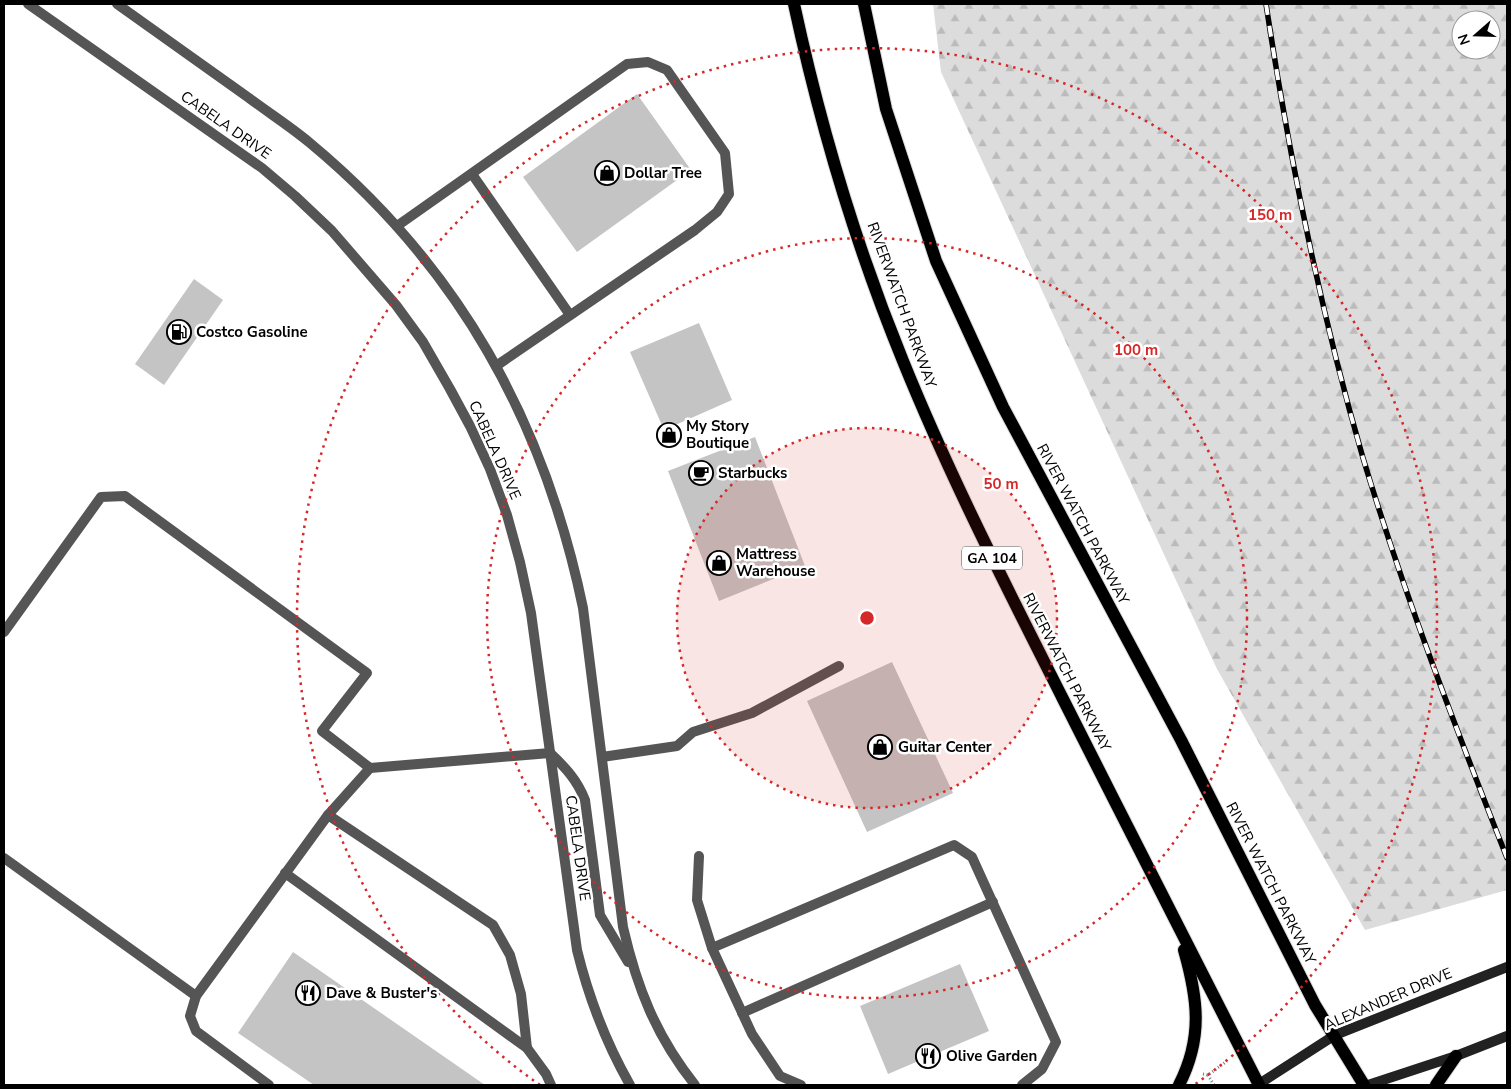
<svg xmlns="http://www.w3.org/2000/svg" width="1511" height="1089" viewBox="0 0 1511 1089" font-family="'Nunito Sans',sans-serif">
  <style>
    .forest { fill: url(#forest-firs); fill-rule: evenodd }
    .building { fill: #c4c4c4 }
    .lines { fill: none; stroke-linecap: round; stroke-linejoin: round }
    .primary-casing { stroke: #dbdbdb; stroke-width: 14 }
    .path { stroke: #777; stroke-width: 3; stroke-dasharray: 1 2.5; stroke-linecap: butt }
    .lane { stroke: #555; stroke-width: 10 }
    .street { stroke: #555; stroke-width: 10 }
    .secondary { stroke: #222; stroke-width: 10 }
    .primary { stroke: #000; stroke-width: 12 }
    .rail-casing { stroke: #000; stroke-width: 5.5 }
    .rail { stroke: #fff; stroke-width: 4; stroke-dasharray: 11; stroke-linecap: butt }
    .ring { fill: none; stroke: #d62828; stroke-width: 2.5; stroke-dasharray: 2.5 5 }
    .labels { text-anchor: middle; stroke-width: 5; stroke-linejoin: round; paint-order: stroke }
    .shield { fill: #fff; stroke: #4c4c4c; stroke-width: 1 }
    .shield-label { font-size: 14px; font-weight: bold; fill: #000 }
    .street-label { font-size: 15px; fill: #000; stroke: #fff }
    .poi-label { font-size: 15px; font-weight: bold; fill: #000; stroke: #fff; text-anchor: start }
    .centre { fill: #d62828; stroke: #fff; stroke-width: 2.5 }
    .ring-label { font-size: 15px; text-anchor: middle; font-weight: bold; fill: #d62828; stroke: #fff; stroke-width: 5; stroke-linejoin: round; paint-order: stroke }
  </style>
  <defs>
    <pattern id="forest-firs" width="22" height="20" patternUnits="userSpaceOnUse" patternTransform="scale(1.25)"><rect width="22" height="20" fill="#dcdcdc"/><path d="M5 1l3.5 6h-7zM16 11l3.5 6h-7z" fill="#bbb"/></pattern>
  </defs>
  <rect width="100%" height="100%" fill="#fff"/>
  <path class="forest" d="M933 4H1507V890L1365 930 1217 669 941 72ZM1461 20H1491V50H1461Z"/>
  <g class="building">
    <path d="M637 94 691 170 577 252 523 177Z"/>
    <path d="M194 279 223 300 164 385 135 364Z"/>
    <path d="M699 323 732 400 664 430 630 352Z"/>
    <path d="M755 437 805 566 719 601 668 471Z"/>
    <path d="M892 662 953 793 867 832 807 701Z"/>
    <path d="M293 952 485 1085H314L238 1033Z"/>
    <path d="M960 964 989 1031 888 1074 860 1006Z"/>
  </g>
  <g class="lines">
    <defs>
      <g id="primary">
        <path d="M794 4C820 125 856 246 903 361 950 477 1007 588 1063 699 1128 828 1194 957 1259 1085"/>
        <path d="M864 4 886 109 936 261 1003 407 1181 740 1315 1005 1364 1085"/>
        <path d="M1179 1085C1203 1038 1198 999 1184 950"/>
        <path d="M1436 1085 1456 1056"/>
      </g>
    </defs>
    <use href="#primary" class="primary-casing"/>
    <g class="path">
      <path d="M1203 1074 1208 1075 1227 1061"/>
      <path d="M1208 1075 1214 1085"/>
    </g>
    <g class="lane">
      <path d="M472 174 570 315"/>
      <path d="M397 226 627 64 648 62 667 70 725 153 729 194 717 212 695 230 496 366"/>
      <path d="M4 632 101 497 125 496 367 673 322 731 370 768 550 753"/>
      <path d="M602 757 677 746 693 732 752 713 839 666"/>
      <path d="M328 815 493 925 510 955 521 994 527 1048"/>
      <path d="M699 856 697 900 712 948"/>
      <path d="M4 858 196 996"/>
      <path d="M285 873 527 1048 546 1074 551 1085"/>
      <path d="M742 1013 993 902"/>
      <path d="M269 1085 196 1031 190 1016 196 996 328 815 370 768"/>
      <path d="M801 1085 780 1076 752 1034 712 948 954 845 972 857 1056 1042 1042 1069 1022 1085"/>
    </g>
    <g class="street">
      <path d="M28 4 262 168 295 196 332 231 396 305 423 342 450 389 470 426 490 469 507 515 520 562 531 613 577 950C589 999 605 1041 630 1085"/>
      <path d="M117 4C161 35 205 67 249 98 269 113 291 127 310 143 458 266 544 420 583 608L623 927C637 988 656 1036 695 1085"/>
      <path d="M550 753C566 768 577 780 585 800L600 915 628 962"/>
    </g>
    <g class="secondary">
      <path d="M1259 1084 1335 1035 1507 967"/>
      <path d="M1368 1085 1456 1056 1507 1036"/>
    </g>
    <use href="#primary" class="primary"/>
    <defs>
      <path id="rail" d="M1266 4C1289 156 1320 310 1363 458 1404 594 1455 726 1507 858"/>
    </defs>
    <use href="#rail" class="rail-casing"/>
    <use href="#rail" class="rail"/>
  </g>
  <circle cx="867" cy="618" r="190" fill="#d62828" fill-opacity=".12"/>
  <g class="ring">
    <circle cx="867" cy="618" r="190"/>
    <circle cx="867" cy="618" r="380"/>
    <path d="M540 1085A570 570 0 1 1 1194 1085"/>
  </g>
  <defs>
    <symbol id="shop-ring" viewBox="-11 -11 22 22"><circle r="9.5" fill="#fff" stroke="#000" stroke-width="1.5"/><path d="M-5-2.5h2.3a2.7 3.5 0 0 1 5.4 0H5L5.5 6h-11ZM-1.5-2.5h3a1.5 2.3 0 0 0-3 0Z" fill="#000"/></symbol>
    <symbol id="fuel-ring" viewBox="-11 -11 22 22"><circle r="9.5" fill="#fff" stroke="#000" stroke-width="1.5"/><path d="M-5.5-6h7V0h2V4h1.3V-2.5L3-4.5l.8-.8L6-3V5H2.5V1h-1V6h-7ZM-4.2-4.7v3.2H.2V-4.7Z" fill="#000"/></symbol>
    <symbol id="cafe-ring" viewBox="-11 -11 22 22"><circle r="9.5" fill="#fff" stroke="#000" stroke-width="1.5"/><path d="M-5.5-4.5H6V0H3Q3 3.5 0 3.5H-2.5Q-5.5 3.5-5.5 0ZM3-3.2v2h1.7v-2ZM-6 4.5H4V6H-6Z" fill="#000"/></symbol>
    <symbol id="restaurant-ring" viewBox="-11 -11 22 22"><circle r="9.5" fill="#fff" stroke="#000" stroke-width="1.5"/><path d="M-5-6h1v4h1v-4h1v4h1v-4h1v5L-1.5 .5V6h-2V.5L-5-1ZM5-6V6H3V1.5H1.5Q1.5-4 5-6Z" fill="#000"/></symbol>
  </defs>
  <g fill-rule="evenodd">
    <use href="#shop-ring" x="593" y="159" width="28" height="28"/>
    <use href="#fuel-ring" x="165" y="318" width="28" height="28"/>
    <use href="#shop-ring" x="655" y="421" width="28" height="28"/>
    <use href="#cafe-ring" x="687" y="459" width="28" height="28"/>
    <use href="#shop-ring" x="705" y="549" width="28" height="28"/>
    <use href="#shop-ring" x="866" y="733" width="28" height="28"/>
    <use href="#restaurant-ring" x="294" y="979" width="28" height="28"/>
    <use href="#restaurant-ring" x="914" y="1042" width="28" height="28"/>
  </g>
  <g class="labels">
    <rect class="shield" x="962" y="546.5" width="60" height="23" rx="4"/>
    <g class="shield-label">
      <text x="992" y="563">GA 104</text>
    </g>
    <g class="street-label">
      <text transform="translate(226 125) rotate(35)" y="5">CABELA DRIVE</text>
      <text transform="translate(902 305) rotate(70)" y="5">RIVERWATCH PARKWAY</text>
      <text transform="translate(495 450) rotate(66)" y="5">CABELA DRIVE</text>
      <text transform="translate(1083 524) rotate(62)" y="5">RIVER WATCH PARKWAY</text>
      <text transform="translate(1067 672) rotate(63)" y="5">RIVERWATCH PARKWAY</text>
      <text transform="translate(578 848) rotate(82)" y="5">CABELA DRIVE</text>
      <text transform="translate(1271 883) rotate(63)" y="5">RIVER WATCH PARKWAY</text>
      <text transform="translate(1388 999) rotate(-23)" y="5">ALEXANDER DRIVE</text>
    </g>
    <g class="poi-label">
      <text x="624" y="178">Dollar Tree</text>
      <text x="196" y="337">Costco Gasoline</text>
      <text x="686" y="431">My Story<tspan x="686" dy="17">Boutique</tspan></text>
      <text x="718" y="478">Starbucks</text>
      <text x="736" y="559">Mattress<tspan x="736" dy="17">Warehouse</tspan></text>
      <text x="898" y="752">Guitar Center</text>
      <text x="326" y="998">Dave &amp; Buster's</text>
      <text x="946" y="1061">Olive Garden</text>
    </g>
  </g>
  <circle cx="867" cy="618" r="8" class="centre"/>
  <g class="ring-label">
    <text x="1270" y="220">150 m</text>
    <text x="1136" y="355">100 m</text>
    <text x="1001" y="489">50 m</text>
  </g>
  <rect width="1511" height="1089" fill="none" stroke="#000000" stroke-width="10"/>
  <g transform="translate(1476 35) rotate(250)"><circle r="24" fill="#ffffff" stroke="#999999"/>
  <path d="M0-4L9 19L0 12L-9 19Z" fill="#000000"/>
  <text y="-8" font-size="14" font-weight="bold" text-anchor="middle" fill="#000000">N</text>
  </g>
</svg>
